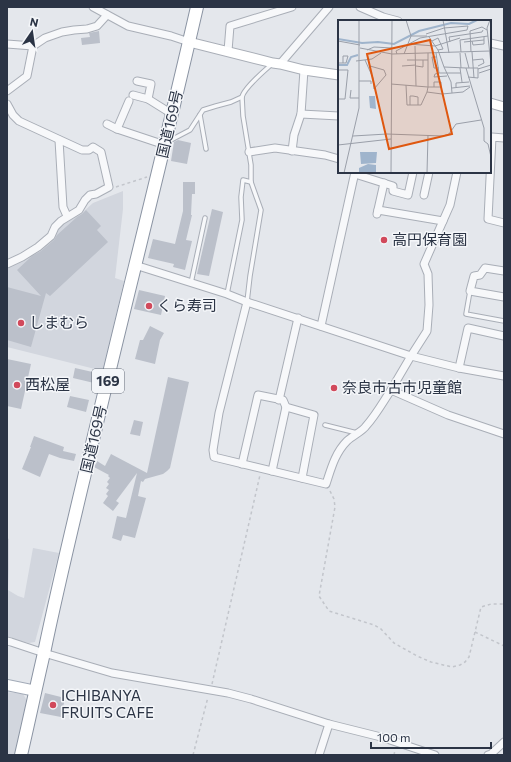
<svg xmlns="http://www.w3.org/2000/svg" width="511" height="762" viewBox="0 0 511 762" font-family="Commissioner,'Noto Sans JP',sans-serif">
  <style>
    .built { fill: #d2d6de }
    .building { fill: #bbc0ca }
    .lines { fill: none; stroke-linecap: round; stroke-linejoin: round }
    .lane-casing { stroke: #a9aeb7; stroke-width: 5.5 }
    .street-casing { stroke: #a9aeb7; stroke-width: 9 }
    .secondary-casing { stroke: #a9aeb7; stroke-width: 11 }
    .primary-casing { stroke: #a3abb8; stroke-width: 12 }
    .highway-casing { stroke: #8b94a3; stroke-width: 14 }
    .path { stroke: #c2c5cb; stroke-width: 1.5; stroke-dasharray: 3 3; stroke-linecap: butt }
    .lane { stroke: #f7f8fa; stroke-width: 3.5 }
    .street { stroke: #f7f8fa; stroke-width: 7 }
    .secondary { stroke: #fff; stroke-width: 9 }
    .primary { stroke: #fff; stroke-width: 10 }
    .highway { stroke: #fff; stroke-width: 12 }
    .poi-dot { fill: #d1495b; stroke: #f4f6f9; stroke-width: 1.5 }
    .labels { text-anchor: middle; stroke-width: 3; stroke-linejoin: round; paint-order: stroke }
    .shield { fill: #f4f6f9; stroke: #676e7b; stroke-width: 1 }
    .shield-label { font-size: 14px; font-weight: bold; fill: #2b3445 }
    .street-label { font-size: 15px; fill: #2b3445; stroke: #f4f6f9 }
    .poi-label { font-size: 15px; fill: #2b3445; stroke: #f4f6f9; text-anchor: start }
    .inset-river { fill: none; stroke: #9fb4cc; stroke-width: 2 }
    .inset-road { fill: none; stroke: #9a9fa9; stroke-width: 1 }
    .view { fill: #df570f; fill-opacity: 0.15; stroke: #df570f; stroke-width: 2 }
    .inset-edge { fill: none; stroke: #2b3445; stroke-width: 2 }
  </style>
  <rect width="100%" height="100%" fill="#e4e7ec"/>
  <g class="built">
    <path d="M123 191V209L115 278 124 281 103 371 7 347V268L12 264 25 260 44 247 59 227 82 213 93 203Z"/>
    <path d="M7 538 9 539V570L8 590 18 596 24 598 33 548 59 553 35 642 29 643 7 638Z"/>
    <path d="M7 692 23 694 29 704 16 755H7Z"/>
  </g>
  <g class="building">
    <path d="M99 31 100 43 82 45 81 38 90 37 89 33Z"/>
    <path d="M178 140 191 143 187 164 171 161 174 142Z"/>
    <path d="M183 182H195V194H192L191 215H192L186 240 192 241 185 270 173 267 174 264 148 258 153 239 175 244 183 211Z"/>
    <path d="M212 209 223 212 209 276 197 274Z"/>
    <path d="M86 210 101 226 97 230 108 242 50 296 46 293 31 347 7 340V287L41 296 17 270 32 256 41 251 54 240 57 235 77 217 82 214Z"/>
    <path d="M139 290 165 296 161 315 134 309Z"/>
    <path d="M150 326 164 333 160 340 155 364 135 359 140 340H143Z"/>
    <path d="M7 359 31 364 21 409 7 406Z"/>
    <path d="M75 368 97 373 94 383 73 378Z"/>
    <path d="M168 377 189 382 170 468 167 471 163 474 145 479 143 482 141 481 138 496 146 498 135 538 123 535 121 541 112 538 117 516 126 518 137 473 116 501 119 503 113 511 103 503 108 496 106 494 109 490 106 488 109 484 107 482 110 478 108 476 109 475 94 467 97 461 105 466 111 454 147 473Z"/>
    <path d="M70 396 89 400 86 412 67 407Z"/>
    <path d="M134 420 143 422 140 436 130 434Z"/>
    <path d="M34 436 64 447 63 451 76 454 74 461 60 458 49 454 40 477 22 469 31 447H30Z"/>
    <path d="M45 693 65 698 61 717 40 713Z"/>
  </g>
  <g class="lines">
    <defs>
      <g id="lane">
        <path d="M242 97 243 116 251 165V182L261 210 250 276 247 302"/>
        <path d="M200 115 206 149"/>
        <path d="M169 141 190 130 203 110 216 106 231 102 242 97C244 88 264 71 272 64"/>
        <path d="M191 283 205 218"/>
        <path d="M470 291 466 314 504 321"/>
        <path d="M227 294 242 220 241 197 243 180 251 182"/>
        <path d="M325 425 357 433"/>
      </g>
      <g id="street">
        <path d="M93 7 128 26 171 36 189 42"/>
        <path d="M360 7 383 17 398 21"/>
        <path d="M490 43 504 46"/>
        <path d="M7 44 33 46 45 38 62 32 74 30 87 29 97 26 107 15"/>
        <path d="M228 51 230 26 292 7"/>
        <path d="M280 64 329 7"/>
        <path d="M137 81 151 84 148 99"/>
        <path d="M7 91 27 76 33 46"/>
        <path d="M133 95 148 99 172 114"/>
        <path d="M7 104 13 115 19 121 82 150H89L93 147 101 152 109 187 96 194 90 195 85 200 79 210 61 221 55 227 51 236 38 247 22 257 7 264"/>
        <path d="M301 114 339 116"/>
        <path d="M107 124 117 129 165 145"/>
        <path d="M117 129 129 101"/>
        <path d="M504 138 492 137 488 219 504 223"/>
        <path d="M59 140 63 207 67 216"/>
        <path d="M292 151 294 135 301 114 304 70"/>
        <path d="M249 152 275 148 325 155 339 159"/>
        <path d="M457 172 450 205 424 264 428 274 429 305 427 331 411 356 459 368 504 376"/>
        <path d="M355 174 393 186V191L408 195 413 172"/>
        <path d="M424 195 429 172"/>
        <path d="M378 210 443 221"/>
        <path d="M377 214 384 183"/>
        <path d="M135 265 227 294 247 302 411 356 391 390 448 415 504 434"/>
        <path d="M504 271 485 268 480 275 474 276 470 291 504 297"/>
        <path d="M247 302 219 413 213 450 214 457 326 484C331 469 335 453 347 441 352 436 363 431 366 426 376 415 383 402 391 390"/>
        <path d="M321 326 355 172"/>
        <path d="M459 368 468 328 504 336"/>
        <path d="M279 400 298 318"/>
        <path d="M242 464 258 395 283 400 286 407 314 415 302 478"/>
        <path d="M272 471 286 407"/>
        <path d="M7 641 11 642 44 653 112 673 228 693 251 699 329 724 381 737 435 755"/>
        <path d="M319 755 329 724"/>
        <path d="M488 755 491 754 504 742"/>
      </g>
      <g id="secondary">
        <path d="M189 42 273 63 280 64 304 70 339 75"/>
        <path d="M490 103 504 107"/>
      </g>
      <path id="primary" d="M7 685 36 691"/>
      <path id="highway" d="M21 755C29 721 36 687 44 653 57 590 72 528 87 465 123 312 162 160 197 7"/>
    </defs>
    <use href="#lane" class="lane-casing"/>
    <use href="#street" class="street-casing"/>
    <use href="#secondary" class="secondary-casing"/>
    <use href="#primary" class="primary-casing"/>
    <use href="#highway" class="highway-casing"/>
    <g class="path">
      <path d="M116 187 147 177"/>
      <path d="M330 491 334 499 335 507 319 596 329 611 374 625 381 629 394 643 417 656 431 662 452 667 460 665 465 662 469 657 481 607 491 604H504"/>
      <path d="M475 632 504 646"/>
      <path d="M212 684 260 475"/>
      <path d="M193 755 208 697"/>
      <path d="M394 755 395 750"/>
    </g>
    <use href="#lane" class="lane"/>
    <use href="#street" class="street"/>
    <use href="#secondary" class="secondary"/>
    <use href="#primary" class="primary"/>
    <use href="#highway" class="highway"/>
  </g>
  <g class="poi-dot">
    <circle cx="384" cy="240" r="4"/>
    <circle cx="149" cy="306" r="4"/>
    <circle cx="21" cy="323" r="4"/>
    <circle cx="17" cy="385" r="4"/>
    <circle cx="334" cy="388" r="4"/>
    <circle cx="53" cy="705" r="4"/>
  </g>
  <g class="labels">
    <rect class="shield" x="92" y="369" width="32" height="24" rx="3"/>
    <g class="shield-label">
      <text x="108" y="386">169</text>
    </g>
    <g class="street-label">
      <text transform="translate(170 124) rotate(-77)" y="5">国道169号</text>
      <text transform="translate(94 439) rotate(-77)" y="5">国道169号</text>
    </g>
    <g class="poi-label">
      <text x="392" y="245">高円保育園</text>
      <text x="157" y="311">くら寿司</text>
      <text x="29" y="328">しまむら</text>
      <text x="25" y="390">西松屋</text>
      <text x="342" y="393">奈良市古市児童館</text>
      <text x="61" y="701">ICHIBANYA<tspan x="61" dy="17">FRUITS CAFE</tspan></text>
    </g>
  </g>
  <g transform="translate(338 20)">
    <rect width="153" height="153" fill="#e4e7ec"/>
    <path d="M31 76H37L38 89 32 88ZM22 132H39L38 143 23 144ZM30 144 38 145V153H21V148Z" fill="#9fb4cc"/>
    <path class="inset-river" d="M0 19 24 23 40 22 56 24 81 11 113 3 131 4 139 0M0 45H9L13 37 20 35"/>
    <path class="inset-road" d="M68 0 73 16M105 0 111 33M152 0 149 8 153 44M73 16H89M91 17 100 30 106 47 128 48 146 108V121L150 124 153 137M0 21 22 25M94 21 100 18 105 29 100 30M134 21 135 25 146 24V17M112 22 111 17 144 12 145 10M126 22 146 20M71 24 97 26 122 18M77 26 78 66M22 28 54 34 152 31M29 30 36 27 54 28M123 32 122 20 150 16M133 32 132 11 144 7 149 10M134 32 136 58M90 33V67H103V62H96V67M98 33 101 53 97 54 96 57 109 56M122 33 123 48M127 33 131 48M59 34 58 31 82 18 129 10 130 6 106 8 88 14M66 34 73 16M99 37H94L96 48H101M27 40 35 58 36 69M69 40H90M135 40 145 39 146 43 140 46M18 41 34 39 43 33M0 43H8L10 36H5V43M32 46 46 50 48 55 36 69M64 46 78 45M78 46 85 47V40M106 47 113 62 114 73M122 48 124 62M128 48H140V58L130 57M140 49 153 45M0 50H10L7 79H0M101 53H123M141 53 153 49M21 61H33V64M53 64 90 67 89 72 104 74 125 72 132 67M68 65 69 85H83L89 72M118 67V63L131 62M114 68 132 66M13 70 12 78H21M72 85V76H75L80 77V85M15 116 49 114 105 116 111 114 118 104 143 100M0 125 53 119M6 153 21 88V0M53 153 54 0M89 153 90 115"/>
    <path class="view" d="M92 20 114 114 51 129 29 34Z"/>
    <rect width="153" height="153" class="inset-edge"/>
  </g>
  <rect width="511" height="762" fill="none" stroke="#2b3445" stroke-width="16"/>
  <g transform="translate(32 32) rotate(13)" stroke="#f4f6f9" stroke-width="3" paint-order="stroke">
  <path d="M0-3L7 15L0 10L-7 15Z" fill="#2b3445"/>
  <text y="-6" font-size="11" font-weight="bold" text-anchor="middle" fill="#2b3445">N</text>
  </g>
  <path d="M371 742v6h120v-6" fill="none" stroke="#2b3445" stroke-width="2"/>
  <text x="377" y="742" font-size="12" fill="#2b3445" stroke="#f4f6f9" stroke-width="3" paint-order="stroke">100 m</text>
</svg>
